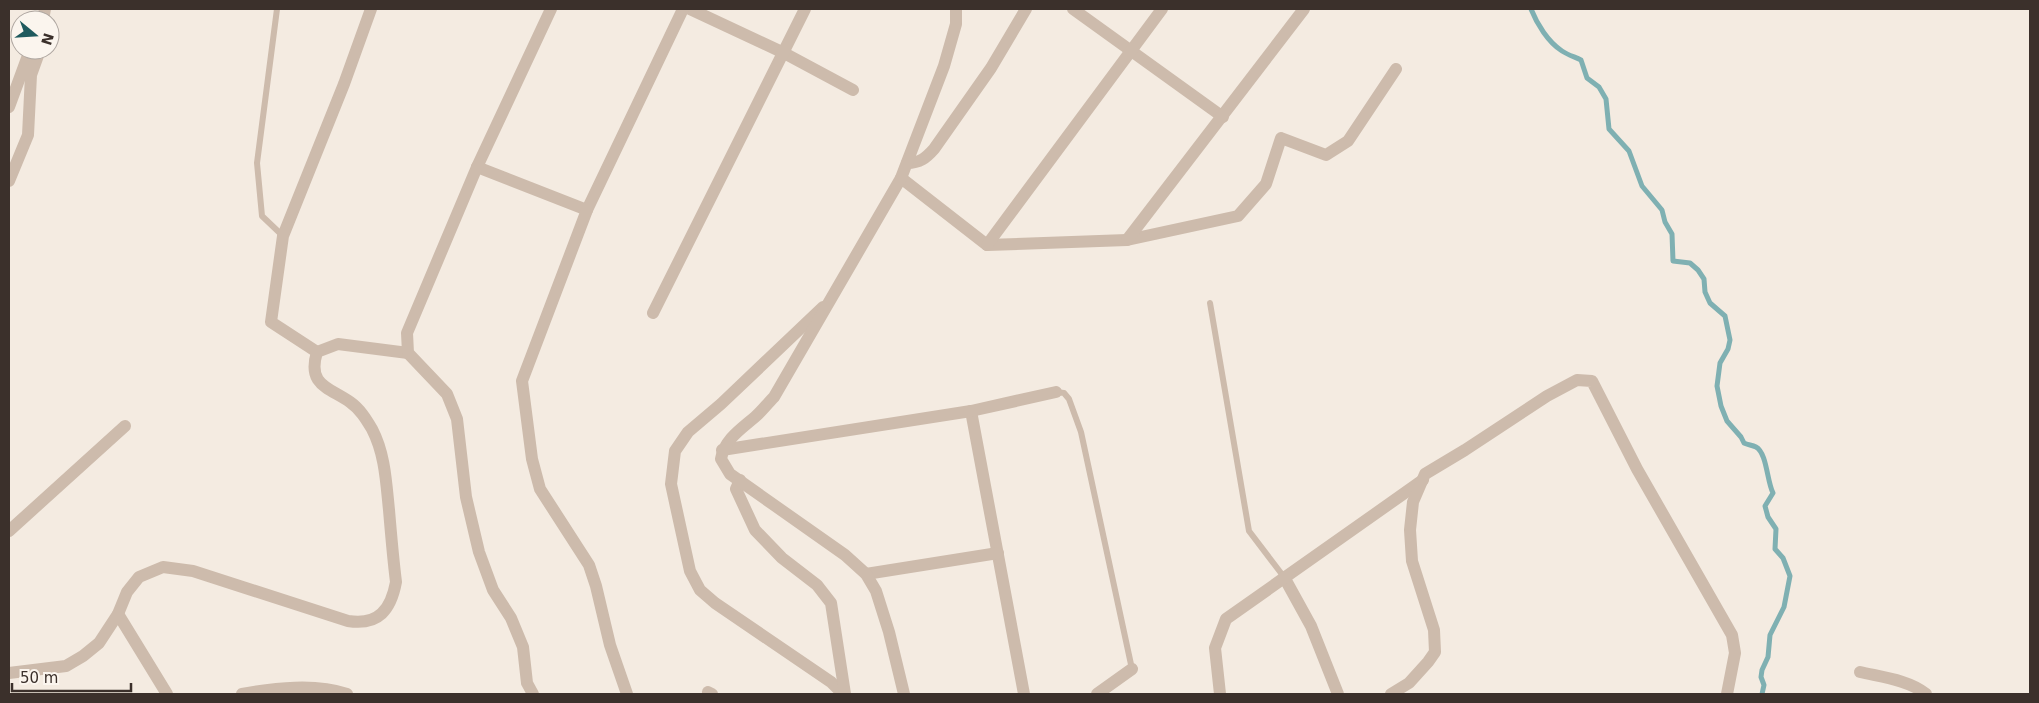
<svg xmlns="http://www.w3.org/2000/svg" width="2039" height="703" viewBox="0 0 2039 703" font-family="'DejaVu Sans',sans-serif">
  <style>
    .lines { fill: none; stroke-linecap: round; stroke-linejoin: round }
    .stream { stroke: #7fb0b2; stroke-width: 5 }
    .service { stroke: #cdbbac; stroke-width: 6 }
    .minor { stroke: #cdbbac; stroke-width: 12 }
  </style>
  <rect width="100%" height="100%" fill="#f4ebe1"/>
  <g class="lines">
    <path class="stream" d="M1531 9C1537 24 1548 42 1562 51 1568 55 1575 57 1581 60L1587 78 1599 87 1606 99 1609 129 1629 151 1642 186 1662 210 1665 222 1672 234 1673 261 1690 263 1698 270 1704 279 1705 292 1710 303 1725 316 1730 340 1728 349 1720 363 1717 386 1721 406 1727 421 1741 437 1744 443C1748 445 1752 445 1756 447 1767 453 1767 482 1773 493L1765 506 1768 517 1776 529 1775 549 1783 558 1790 576 1784 607 1770 635 1768 657 1762 670 1761 677 1764 685 1762 694"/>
    <g class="service">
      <path d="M277 9 257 163 262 216 283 236"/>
      <path d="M1210 303 1249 531 1284 577"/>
      <path d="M1056 392 1064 393 1069 399 1081 432 1132 669"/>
    </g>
    <g class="minor">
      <path d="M690 9 784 53 853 90"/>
      <path d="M1073 9 1223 117"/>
      <path d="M43 20 45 9"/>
      <path d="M9 107 30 50"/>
      <path d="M907 163C920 163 926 158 934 149L991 68 1026 9"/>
      <path d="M477 167 587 210"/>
      <path d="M901 178 987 245 1127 240 1238 216 1266 184 1281 138 1326 155 1348 141 1396 69"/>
      <path d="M9 181 28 135 31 75 40 50"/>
      <path d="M1127 240 1304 9"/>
      <path d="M987 245 1162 9"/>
      <path d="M823 307 721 404 688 432 675 451 671 484 690 571 700 590 715 603 831 682 843 694"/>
      <path d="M653 313 805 9"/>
      <path d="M317 352 271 322 283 236 344 84 371 9"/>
      <path d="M971 411 1024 694"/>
      <path d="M722 450 971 411 1056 392"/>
      <path d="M740 480 736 489 755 530 782 558 817 585 831 603 845 694"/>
      <path d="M9 531 125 426"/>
      <path d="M866 574 998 553"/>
      <path d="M1284 577 1311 626 1338 694"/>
      <path d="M118 614 167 694"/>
      <path d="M1860 672C1881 677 1909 680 1926 694"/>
      <path d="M9 673 66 666 83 656 99 643 118 614 127 592 139 577 163 567 193 571 348 621C379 626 391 609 396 582 393 558 391 534 389 510 386 481 385 454 372 429 366 419 360 409 350 402 328 387 307 385 317 352L338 344 408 353"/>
      <path d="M708 692 712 694"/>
      <path d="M242 694C275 688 315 683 347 694"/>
      <path d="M533 694 527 683 523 647 511 618 493 590 479 552 466 497 457 419 447 394 408 353 407 333 477 167 551 9"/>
      <path d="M627 694 610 645 596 586 589 565 540 489 532 459 522 381 587 210 683 9"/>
      <path d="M904 694 889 632 876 591 866 574 845 555 730 474 721 459C724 440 741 429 755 417 762 411 767 404 774 397L901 178 944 66 956 24V9"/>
      <path d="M1097 694 1132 669"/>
      <path d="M1220 694 1215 648 1226 619 1423 480"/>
      <path d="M1391 694 1409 683 1428 662 1435 652 1434 630 1412 561 1410 530 1413 502 1425 474 1465 450 1547 396 1577 380 1592 381 1637 469 1732 635 1735 653 1727 694"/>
    </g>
  </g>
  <rect width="2039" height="703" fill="none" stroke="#3b302b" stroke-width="20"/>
  <g transform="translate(35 35) rotate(108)"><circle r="24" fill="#fbf5ee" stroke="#aea6a0"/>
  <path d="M0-4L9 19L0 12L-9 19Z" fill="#1f5a5e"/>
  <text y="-8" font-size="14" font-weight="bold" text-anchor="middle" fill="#3b302b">N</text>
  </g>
  <path d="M12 683v8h119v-8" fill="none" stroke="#3b302b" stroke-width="2.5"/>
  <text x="20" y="683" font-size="15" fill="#3b302b" stroke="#fbf5ee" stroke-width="4" paint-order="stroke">50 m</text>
</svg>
